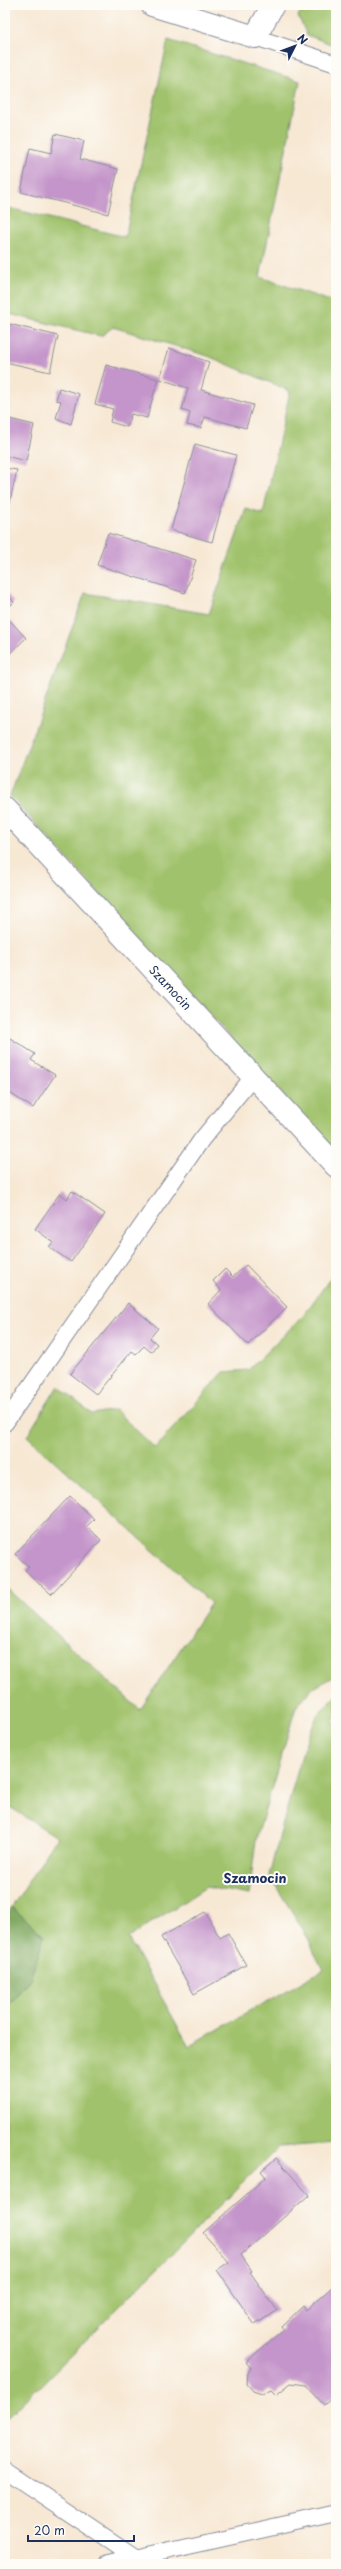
<svg xmlns="http://www.w3.org/2000/svg" width="341" height="2569" viewBox="0 0 341 2569" font-family="'Playpen Sans',sans-serif">
  <style>
    .green { fill: #a0c26c; stroke: #5e7865 }
    .forest { fill: #80a860; stroke: #4e6c5f }
    .building { fill: #c495ca }
    .lines { fill: none; stroke-linecap: round; stroke-linejoin: round }
    .service-casing { stroke: #898c99; stroke-width: 18 }
    .minor-casing { stroke: #898c99; stroke-width: 24 }
    .tertiary-casing { stroke: #898c99; stroke-width: 24 }
    .service { stroke: #fff; stroke-width: 16 }
    .minor { stroke: #fff; stroke-width: 22 }
    .tertiary { stroke: #fff; stroke-width: 22 }
    .labels { text-anchor: middle; stroke-width: 4; stroke-linejoin: round; paint-order: stroke }
    .street-label { font-size: 12px; fill: #1b2f5e; stroke: #fdfcf7 }
    .neighbourhood-label { font-size: 13px; font-weight: bold; fill: #1b2f5e; stroke: #fdfcf7 }
  </style>
  <rect width="100%" height="100%" fill="#fdfcf7"/>
  <filter id="ink" filterUnits="userSpaceOnUse"><feTurbulence type="fractalNoise" baseFrequency=".025" numOctaves="2"/><feDisplacementMap in="SourceGraphic" scale="8" xChannelSelector="R" yChannelSelector="G"/><feConvolveMatrix kernelMatrix="1 2 1 2 8 2 1 2 1" color-interpolation-filters="sRGB"/></filter>
  <filter id="wash" filterUnits="userSpaceOnUse"><feTurbulence type="fractalNoise" baseFrequency=".012" numOctaves="4" result="noise"/><feDisplacementMap in="SourceGraphic" scale="16" xChannelSelector="R" yChannelSelector="G"/><feGaussianBlur stdDeviation="0.9" result="paint"/><feColorMatrix in="noise" values="0 0 0 0 0 0 0 0 0 0 0 0 0 0 0 0 0 1.4 0 .05"/><feComposite in="paint" operator="in"/></filter>
  <g filter="url(#wash)">
    <rect width="100%" height="100%" fill="#f7e8d4"/>
    <g class="green">
      <path d="M305 5H336V46L307 35 298 16Z"/>
      <path d="M168 40 300 81 260 277 336 303V1153L10 796 85 593 209 614 246 509 263 514 290 391 208 356 113 327 101 336 5 313V207L125 237Z"/>
      <path d="M336 1270V1675L311 1689 296 1707 256 1840 249 1895 206 1887 128 1938 189 2046 323 1970 304 1931 269 1875 303 1750 317 1716 336 1695V1718L333 1720 336 1726V2143L279 2147 5 2421V2010L30 1979 44 1936 12 1907 57 1837 5 1804V1587L140 1710 211 1603 27 1436 58 1386 92 1414 115 1410 155 1448 224 1372 248 1370 304 1315Z"/>
    </g>
    <path class="forest" d="M12 1907 44 1936 30 1979 5 2010V1916Z"/>
    <g id="blocks">
      <g class="building">
        <path d="M55 134 84 141 80 159 118 169 108 214 21 192 30 148 51 153Z"/>
        <path d="M5 323 58 336 50 372 5 362Z"/>
        <path d="M169 348 209 362 201 390 253 405 246 428 205 417 201 428 187 425 190 413 182 410 188 388 160 379Z"/>
        <path d="M106 365 158 379 147 418 131 414 127 427 110 422 113 409 95 404Z"/>
        <path d="M59 388 79 394 71 424 56 418 61 401 56 400Z"/>
        <path d="M5 418 34 425 26 461 5 456Z"/>
        <path d="M195 444 236 455 212 542 171 530Z"/>
        <path d="M5 468 17 470 9 506 5 505Z"/>
        <path d="M108 533 196 560 185 593 97 565Z"/>
        <path d="M5 592 14 602 5 611Z"/>
        <path d="M5 615 26 638 5 658Z"/>
        <path d="M10 1038 35 1054 31 1060 55 1075 33 1108 5 1090V1044Z"/>
        <path d="M72 1191 105 1214 71 1262 49 1247 53 1242 35 1229 60 1193 67 1199Z"/>
        <path d="M246 1265 287 1307 248 1345 208 1304 221 1290 213 1281 225 1269 233 1277Z"/>
        <path d="M128 1303 158 1328 150 1338 157 1344 151 1352 144 1346 136 1354 132 1351 96 1394 70 1374Z"/>
        <path d="M70 1496 94 1519 87 1526 101 1540 51 1594 25 1570 29 1567 15 1554Z"/>
        <path d="M205 1912 220 1938 228 1933 246 1965 194 1994 161 1937Z"/>
        <path d="M276 2158 309 2195 241 2255 252 2271 250 2272 277 2310 255 2325 217 2270 229 2262 203 2233 266 2177 261 2171Z"/>
        <path d="M332 2287 336 2291V2394L324 2405 306 2385 291 2383 276 2395 271 2390 262 2394 253 2391 247 2384 248 2373 251 2368 246 2362 284 2329 282 2326 303 2306 306 2310Z"/>
      </g>
    </g>
  </g>
  <g filter="url(#ink)">
    <use href="#blocks" fill-opacity="0" stroke="#898c99" stroke-width="1"/>
    <g class="lines">
      <defs>
        <g id="service">
          <path d="M255 37 336 64"/>
          <path d="M5 1423 202 1139 253 1077"/>
          <path d="M5 2470 138 2559"/>
          <path d="M108 2564 336 2513"/>
        </g>
        <path id="minor" d="M152 5 255 37 273 5"/>
        <path id="tertiary" d="M5 809 336 1166"/>
      </defs>
      <use href="#service" class="service-casing"/>
      <use href="#minor" class="minor-casing"/>
      <use href="#tertiary" class="tertiary-casing"/>
      <use href="#service" class="service"/>
      <use href="#minor" class="minor"/>
      <use href="#tertiary" class="tertiary"/>
    </g>
  </g>
  <g class="labels">
    <g class="street-label">
      <text transform="translate(170 988) rotate(47)" y="4">Szamocin</text>
    </g>
    <g class="neighbourhood-label">
      <text x="255" y="1883">Szamocin</text>
    </g>
  </g>
  <rect width="341" height="2569" fill="none" stroke="#fdfcf7" stroke-width="20"/>
  <g transform="translate(295 46) rotate(48)" stroke="#fdfcf7" stroke-width="3" paint-order="stroke">
  <path d="M0-3L7 15L0 10L-7 15Z" fill="#1b2f5e"/>
  <text y="-6" font-size="11" font-weight="bold" text-anchor="middle" fill="#1b2f5e">N</text>
  </g>
  <path d="M28 2535v6h106v-6" fill="none" stroke="#1b2f5e" stroke-width="2"/>
  <text x="34" y="2535" font-size="12" fill="#1b2f5e" stroke="#fdfcf7" stroke-width="3" paint-order="stroke">20 m</text>
</svg>
